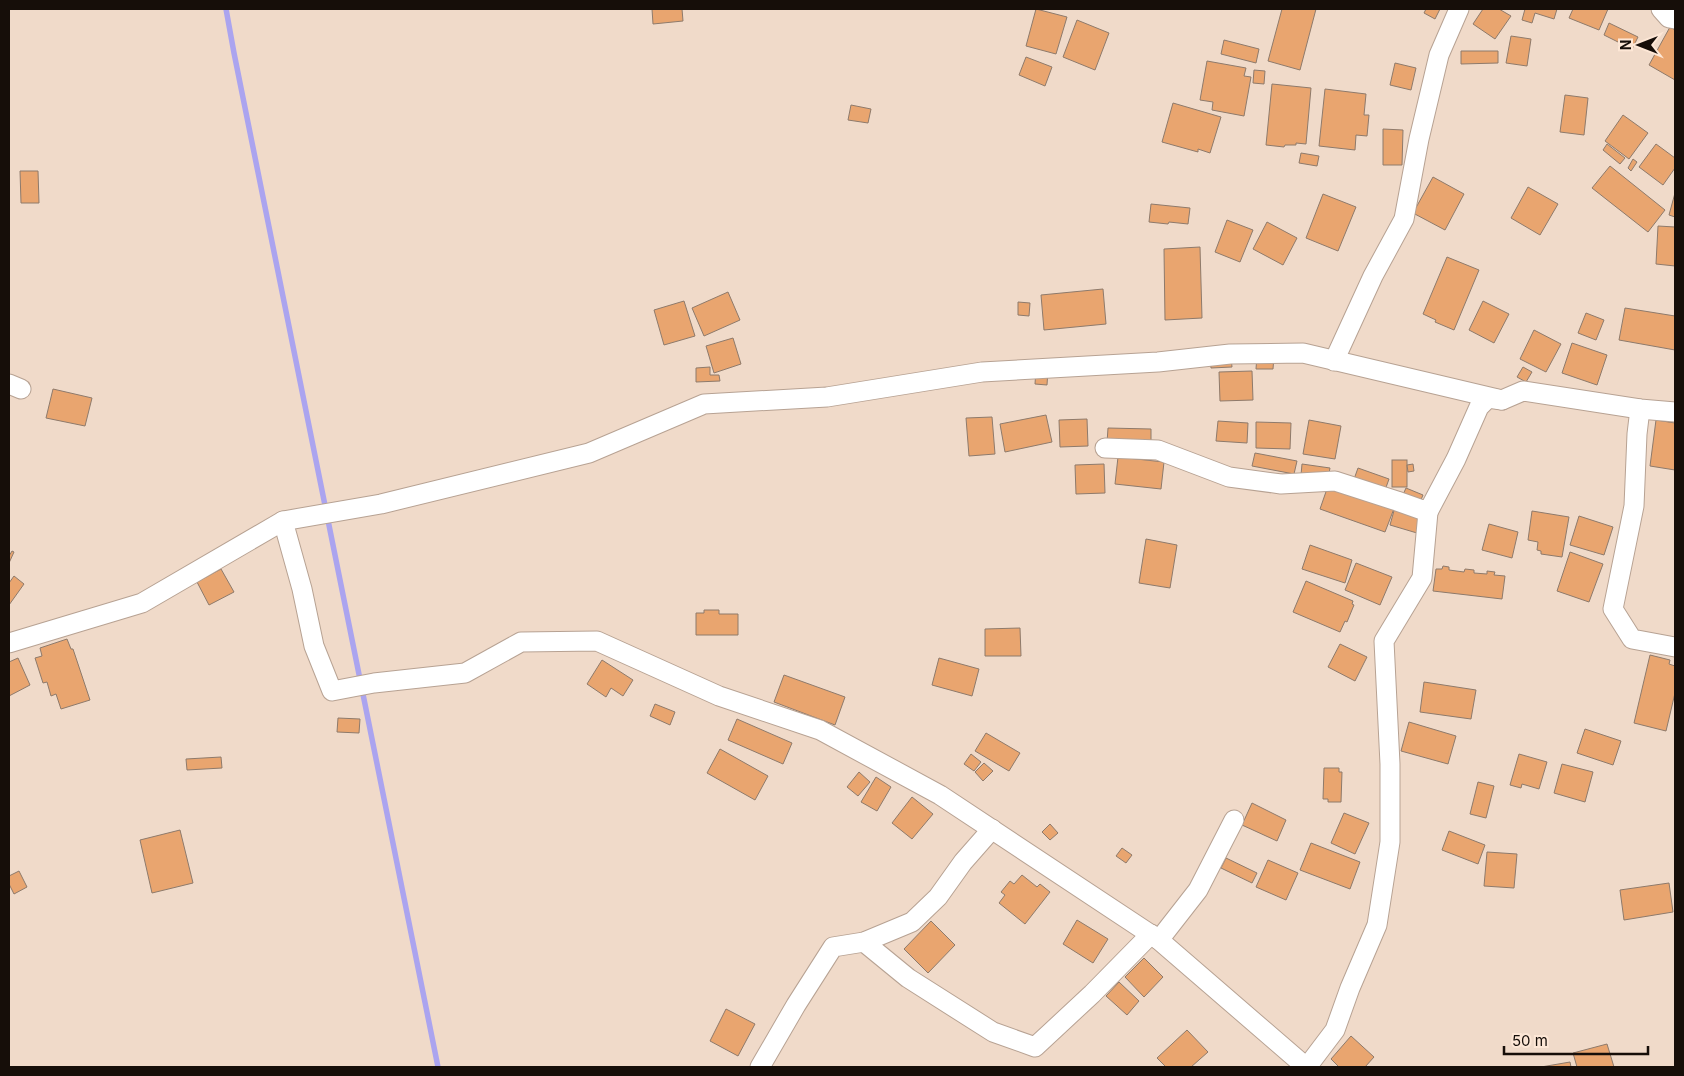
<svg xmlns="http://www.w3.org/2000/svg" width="1684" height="1076" viewBox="0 0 1684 1076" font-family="Inter,sans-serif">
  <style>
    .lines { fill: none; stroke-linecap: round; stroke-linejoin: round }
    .stream { stroke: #aba4ef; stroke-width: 5.5 }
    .building { fill: #e9a56f; stroke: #8e7a6b }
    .minor-casing { stroke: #b7a293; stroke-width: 21 }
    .minor { stroke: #fff; stroke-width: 19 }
  </style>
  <rect width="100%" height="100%" fill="#f0dac9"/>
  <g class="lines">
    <path class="stream" d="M226 9 234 53 438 1067"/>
  </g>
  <g class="building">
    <path d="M652 9H682L683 21 653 24Z"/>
    <path d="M1036 9 1067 17 1056 54 1026 46Z"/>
    <path d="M1282 9H1316L1300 70 1268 61Z"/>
    <path d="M1426 9H1440L1435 19 1424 13Z"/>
    <path d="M1483 9H1499L1511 16 1495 39 1473 24Z"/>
    <path d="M1525 9H1557L1554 19 1535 13 1532 23 1522 20Z"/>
    <path d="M1573 9H1608L1599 30 1569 18Z"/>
    <path d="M1077 20 1109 33 1095 70 1063 57Z"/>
    <path d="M1609 23 1638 37 1632 49 1604 35Z"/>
    <path d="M1670 27 1675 30V80L1649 65Z"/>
    <path d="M1511 36 1531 39 1527 66 1506 63Z"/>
    <path d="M1224 40 1259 49 1256 63 1221 54Z"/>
    <path d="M1461 51H1498V63L1461 64Z"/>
    <path d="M1026 57 1052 67 1045 86 1019 75Z"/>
    <path d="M1207 61 1246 68 1244 76 1251 77 1244 116 1212 110 1213 102 1200 100Z"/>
    <path d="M1395 63 1416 68 1411 90 1390 85Z"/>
    <path d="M1254 70 1265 71 1264 84 1253 83Z"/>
    <path d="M1272 84 1311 88 1306 144 1296 143V145H1285L1284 147 1266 145Z"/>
    <path d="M1325 89 1366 94 1364 115H1369L1367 136 1356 135 1355 150 1319 146Z"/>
    <path d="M1565 95 1588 98 1584 135 1560 132Z"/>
    <path d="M1173 103 1221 117 1210 153 1198 149V152L1162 142Z"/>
    <path d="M851 105 871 109 868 123 848 120Z"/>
    <path d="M1623 115 1648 133 1629 159 1605 141Z"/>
    <path d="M1383 129 1403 130 1402 165H1383Z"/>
    <path d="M1607 144 1625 158 1620 164 1603 150Z"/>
    <path d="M1656 144 1675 158V168L1663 185 1639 167Z"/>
    <path d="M1301 153 1319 156 1317 166 1299 163Z"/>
    <path d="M1633 159 1637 162 1631 171 1628 168Z"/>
    <path d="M1610 166 1665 210 1648 232 1592 188Z"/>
    <path d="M20 171H38L39 203H21Z"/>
    <path d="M1433 177 1464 194 1445 230 1413 213Z"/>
    <path d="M1528 187 1558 204 1540 235 1511 218Z"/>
    <path d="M1675 193V217L1669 215Z"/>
    <path d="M1323 194 1356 207 1338 251 1306 238Z"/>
    <path d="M1151 204 1190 208 1188 224 1169 222 1168 224 1149 222Z"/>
    <path d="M1227 220 1253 230 1240 262 1215 252Z"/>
    <path d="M1267 222 1297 238 1283 265 1253 249Z"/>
    <path d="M1658 226 1675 227V266L1656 264Z"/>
    <path d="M1200 247 1202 318 1165 320 1164 249Z"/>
    <path d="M1447 257 1479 270 1454 330 1435 322 1436 320 1423 314Z"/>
    <path d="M1103 289 1106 324 1044 330 1041 295Z"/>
    <path d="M728 292 740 320 704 336 692 308Z"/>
    <path d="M684 301 695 336 664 345 654 310Z"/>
    <path d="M1483 301 1509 314 1494 343 1469 330Z"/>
    <path d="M1018 302 1030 303 1029 316 1018 315Z"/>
    <path d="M1625 308 1675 316V350L1619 340Z"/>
    <path d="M1586 313 1604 320 1596 340 1578 333Z"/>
    <path d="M1534 330 1561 344 1546 372 1520 359Z"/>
    <path d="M733 338 741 364 714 373 706 346Z"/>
    <path d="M1572 343 1607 355 1597 385 1562 373Z"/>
    <path d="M1257 355 1274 356 1273 369H1256Z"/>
    <path d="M1231 357 1232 367 1211 368 1210 358Z"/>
    <path d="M710 367V375H719L720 381 696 382V368Z"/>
    <path d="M1523 367 1532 372 1526 382 1517 377Z"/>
    <path d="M1036 369 1048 370 1047 385 1035 384Z"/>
    <path d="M1252 371 1253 400 1220 401 1219 372Z"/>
    <path d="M53 389 92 398 85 426 46 418Z"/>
    <path d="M1046 415 1052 442 1005 452 1000 424Z"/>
    <path d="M992 417 995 454 969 456 966 418Z"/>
    <path d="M1087 419 1088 446 1060 447 1059 420Z"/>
    <path d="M1309 420 1341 426 1335 459 1303 454Z"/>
    <path d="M1656 420 1675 423V470L1650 466Z"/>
    <path d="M1218 421 1248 423 1247 443 1216 441Z"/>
    <path d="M1256 422 1291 423 1290 449 1256 448Z"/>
    <path d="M1108 428 1151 429V445L1107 443Z"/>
    <path d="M1255 453 1297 461 1294 474 1252 466Z"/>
    <path d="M1118 457 1164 462 1161 489 1115 484Z"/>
    <rect x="1392" y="460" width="15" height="27"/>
    <path d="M1104 464 1105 493 1076 494 1075 465Z"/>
    <path d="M1302 464 1330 468 1328 478 1301 475Z"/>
    <path d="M1413 464 1414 471 1408 472 1407 465Z"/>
    <path d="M1358 468 1389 479 1384 493 1353 482Z"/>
    <path d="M1329 483 1395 506 1385 532 1320 509Z"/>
    <path d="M1406 488 1423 495 1418 507 1401 499Z"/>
    <path d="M1395 507 1422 514 1417 533 1390 525Z"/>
    <path d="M1532 511 1569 517 1562 557 1541 554V551L1537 550 1538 542 1528 540Z"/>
    <path d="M1579 516 1613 527 1604 555 1570 545Z"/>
    <path d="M1489 524 1518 532 1512 558 1482 550Z"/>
    <path d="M1146 539 1177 545 1170 588 1139 583Z"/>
    <path d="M1310 545 1352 560 1345 583 1302 569Z"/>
    <path d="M12 551 14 552 9 563V556Z"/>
    <path d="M1570 552 1603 564 1589 602 1557 591Z"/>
    <path d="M1356 563 1392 577 1380 605 1345 590Z"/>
    <path d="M1443 566 1449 567V570L1464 572 1465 569 1474 570V573L1487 574V571L1495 572 1494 575 1505 576 1502 599 1433 591 1436 569H1442Z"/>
    <path d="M221 569 234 592 209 605 197 582Z"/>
    <path d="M14 576 24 584 9 605V583Z"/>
    <path d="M1306 581 1353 601 1352 604 1354 605 1347 622 1345 621 1340 632 1293 612Z"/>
    <path d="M704 610H719V614H738V635H696V613H704Z"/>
    <path d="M1020 628 1021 656H985V629Z"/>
    <path d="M67 639 71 649H73L90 700 61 709 56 694 51 696 47 682 43 683 35 658 42 656 40 648Z"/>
    <path d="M1340 644 1367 657 1355 681 1328 667Z"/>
    <path d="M1650 655 1670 660 1669 664 1675 666V693L1666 731 1634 723Z"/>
    <path d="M18 658 30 685 9 696V662Z"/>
    <path d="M939 658 979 669 972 696 932 685Z"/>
    <path d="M602 660 633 680 623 696 611 688 606 697 587 684Z"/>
    <path d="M784 675 845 697 835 725 774 702Z"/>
    <path d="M1424 682 1476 690 1471 719 1420 712Z"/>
    <path d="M655 704 675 712 670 725 650 716Z"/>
    <path d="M338 718 360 719 359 733 337 732Z"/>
    <path d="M737 719 792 743 783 764 728 740Z"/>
    <path d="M1409 722 1456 736 1448 764 1401 751Z"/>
    <path d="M1585 729 1621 741 1613 765 1577 753Z"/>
    <path d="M986 733 1020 753 1009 771 975 751Z"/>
    <path d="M720 749 768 776 755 800 707 773Z"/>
    <path d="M971 754 981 762 974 771 964 764Z"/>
    <path d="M1519 754 1547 762 1539 789 1522 784 1521 788 1510 785Z"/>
    <path d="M221 757 222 768 187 770 186 759Z"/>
    <path d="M984 763 993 771 983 781 975 772Z"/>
    <path d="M1562 764 1593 772 1585 802 1554 793Z"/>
    <path d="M1324 768H1339V772H1342L1341 802H1328V799H1323Z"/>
    <path d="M859 772 870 782 858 796 847 787Z"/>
    <path d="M876 777 891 787 877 811 861 802Z"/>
    <path d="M1478 782 1494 786 1486 818 1470 814Z"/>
    <path d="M912 797 933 814 912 839 892 823Z"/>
    <path d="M1252 803 1286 820 1277 841 1242 825Z"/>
    <path d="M1344 813 1369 823 1355 854 1331 843Z"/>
    <path d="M1050 824 1058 833 1050 840 1042 832Z"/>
    <path d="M180 830 193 883 152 893 140 840Z"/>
    <path d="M1449 831 1485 845 1478 864 1442 850Z"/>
    <path d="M1311 843 1360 862 1350 889 1300 870Z"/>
    <path d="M1122 848 1132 855 1126 863 1116 856Z"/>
    <path d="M1487 852 1517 854 1514 888 1484 886Z"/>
    <path d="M1226 858 1257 873 1252 883 1221 868Z"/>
    <path d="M1268 860 1298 873 1286 900 1256 887Z"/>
    <path d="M19 871 27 887 14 894 9 884V876Z"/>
    <path d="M1022 875 1037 887 1040 884 1050 892 1025 924 999 903 1005 895 1001 892 1010 881 1014 884Z"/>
    <path d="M1669 883 1673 912 1624 920 1620 890Z"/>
    <path d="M1077 920 1108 939 1093 963 1063 944Z"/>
    <path d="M931 921 955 945 928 973 904 949Z"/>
    <path d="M1144 958 1163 977 1144 997 1125 977Z"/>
    <path d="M1119 982 1139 1001 1127 1015 1106 996Z"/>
    <path d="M726 1009 755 1024 738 1056 710 1041Z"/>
    <path d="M1187 1030 1208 1052 1191 1067H1166L1157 1058Z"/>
    <path d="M1351 1036 1374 1057 1365 1067H1339L1331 1059Z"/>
    <path d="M1607 1044 1614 1067H1577L1573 1053Z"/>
    <path d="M1570 1062 1571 1067H1541Z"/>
  </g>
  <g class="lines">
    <defs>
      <g id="minor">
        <path d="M1661 9 1669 18 1675 19"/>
        <path d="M1334 361 1373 276 1404 219 1419 139 1439 55 1459 9"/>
        <path d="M9 384 21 389"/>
        <path d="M1640 409 1637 434 1634 506 1613 609 1632 639 1675 647"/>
        <path d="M1105 448 1158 450 1229 477 1281 484 1335 481 1397 501 1428 512 1456 459 1479 407 1488 398 1502 400 1523 391 1640 409 1675 412"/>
        <path d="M283 521 302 589 314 646 332 691 374 683 465 673 521 642 597 641 719 696 820 730 940 795 1159 940 1306 1067"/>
        <path d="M9 643 142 603 283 521 381 504 589 453 704 404 827 397 982 372 1158 362 1230 354 1303 353 1502 400"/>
        <path d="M1159 940 1198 890 1234 820"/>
        <path d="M864 942 908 978 993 1032 1035 1047 1092 994 1151 934"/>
        <path d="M760 1067 796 1005 833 947 864 942 912 922 938 897 963 862 992 829"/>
        <path d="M1307 1067 1335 1030 1350 988 1377 925 1390 842V764L1384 641 1422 578 1428 512"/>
      </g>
    </defs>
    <use href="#minor" class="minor-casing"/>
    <use href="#minor" class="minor"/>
  </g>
  <rect width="1684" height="1076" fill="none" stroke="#160e09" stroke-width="20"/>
  <g transform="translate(1639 45) rotate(270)" stroke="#fde7d6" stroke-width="4" paint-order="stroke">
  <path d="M0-4L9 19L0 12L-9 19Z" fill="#160e09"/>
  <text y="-8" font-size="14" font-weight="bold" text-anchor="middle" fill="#160e09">N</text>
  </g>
  <path d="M1504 1046v8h144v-8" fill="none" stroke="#160e09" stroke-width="2.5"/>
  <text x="1512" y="1046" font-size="15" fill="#160e09" stroke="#fde7d6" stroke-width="4" paint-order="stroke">50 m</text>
</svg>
